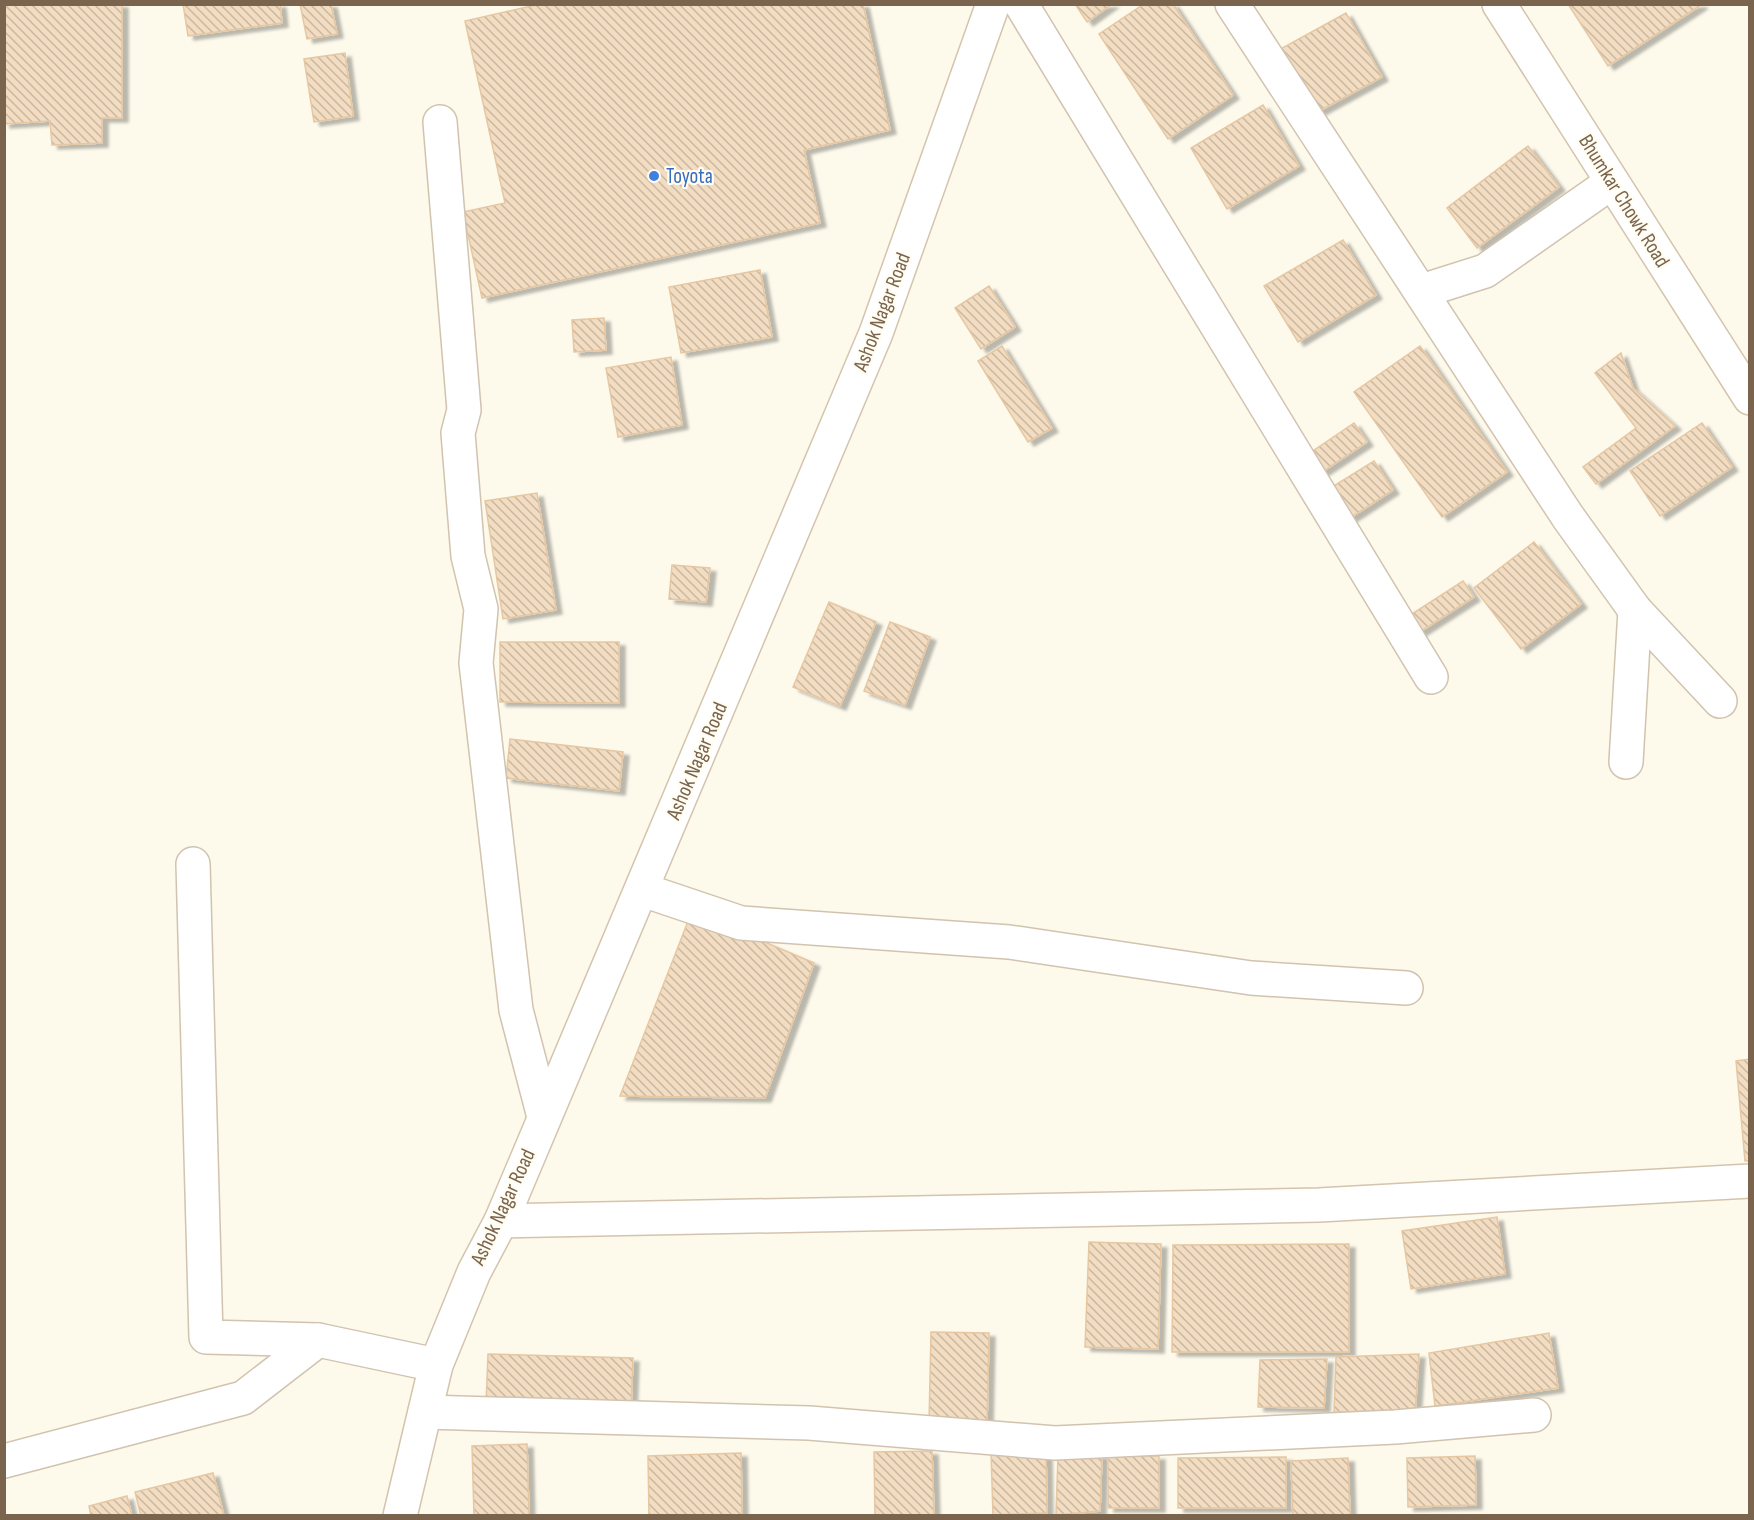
<svg xmlns="http://www.w3.org/2000/svg" width="1754" height="1520" font-family="'Sofia Sans Condensed',sans-serif">
  <defs>
    <pattern id="building-back-hatch" width="6" height="6" patternUnits="userSpaceOnUse" patternTransform="scale(1.5)"><rect width="6" height="6" fill="#f3ddc2"/><path d="M-1 5l2 2M0 0l6 6M5-1l2 2" fill="none" stroke="#cab7a0"/></pattern>
    <filter id="shadow"><feDropShadow dx="6" dy="4" stdDeviation="1.5" flood-color="#0004"/></filter>
  </defs>
  <rect width="100%" height="100%" fill="#fdf9eb"/>
  <g fill="url(#building-back-hatch)" stroke="#e6c7a2" stroke-width="1.5" filter="url(#shadow)">
    <polygon points="4,4 122,4 122,118 102,118 102,143 52,145 50,121 4,124"/>
    <polygon points="183,4 280,4 282,23 188,36"/>
    <polygon points="300,4 331,4 337,34 307,39"/>
    <polygon points="540,4 863,4 890,130 804,150 820,223 482,298 463,212 505,203 465,21"/>
    <polygon points="1075,4 1112,4 1087,22"/>
    <polygon points="1144,4 1173,4 1233,95 1168,139 1099,34"/>
    <polygon points="1568,4 1701,4 1701,5 1608,66"/>
    <polygon points="1346,13 1382,77 1310,116 1275,52"/>
    <polygon points="345,53 353,116 314,122 304,59"/>
    <polygon points="1263,105 1299,166 1227,209 1191,148"/>
    <polygon points="1528,146 1559,187 1477,248 1447,208"/>
    <polygon points="1343,240 1376,295 1298,342 1264,286"/>
    <polygon points="760,270 772,337 681,353 669,287"/>
    <polygon points="989,286 1015,327 981,349 955,308"/>
    <polygon points="604,318 606,350 574,352 572,320"/>
    <polygon points="1002,346 1052,428 1028,442 978,361"/>
    <polygon points="1420,346 1507,472 1442,517 1354,392"/>
    <polygon points="1621,353 1633,388 1675,426 1596,484 1583,467 1636,428 1595,373"/>
    <polygon points="671,357 682,425 618,437 606,368"/>
    <polygon points="1354,423 1367,442 1316,476 1304,457"/>
    <polygon points="1702,423 1732,467 1660,516 1630,471"/>
    <polygon points="1374,461 1393,490 1344,522 1324,492"/>
    <polygon points="537,493 556,610 503,619 485,501"/>
    <polygon points="1534,542 1581,604 1521,649 1474,588"/>
    <polygon points="672,565 710,568 706,602 669,599"/>
    <polygon points="1463,581 1474,597 1412,637 1401,621"/>
    <polygon points="829,602 876,622 840,706 793,687"/>
    <polygon points="890,622 930,637 905,705 864,691"/>
    <polygon points="500,642 619,642 619,703 500,702"/>
    <polygon points="510,739 623,752 619,791 506,778"/>
    <polygon points="692,911 814,963 765,1098 620,1096"/>
    <polygon points="1750,1059 1750,1161 1745,1161 1736,1061"/>
    <polygon points="1497,1217 1505,1274 1411,1289 1402,1231"/>
    <polygon points="1089,1242 1161,1244 1158,1349 1085,1347"/>
    <polygon points="1349,1244 1349,1352 1172,1352 1173,1245"/>
    <polygon points="931,1332 989,1333 987,1423 929,1423"/>
    <polygon points="1549,1333 1558,1388 1435,1406 1429,1353"/>
    <polygon points="488,1354 633,1358 631,1408 486,1404"/>
    <polygon points="1419,1354 1415,1414 1334,1412 1336,1357"/>
    <polygon points="1327,1359 1324,1408 1258,1407 1260,1360"/>
    <polygon points="527,1444 529,1516 474,1516 472,1446"/>
    <polygon points="932,1451 934,1516 875,1516 874,1452"/>
    <polygon points="1046,1451 1047,1513 993,1515 991,1453"/>
    <polygon points="741,1453 742,1516 649,1516 648,1456"/>
    <polygon points="1058,1454 1102,1455 1100,1511 1056,1515"/>
    <rect x="1108" y="1456" width="51" height="52"/>
    <polygon points="1475,1456 1476,1505 1408,1507 1407,1458"/>
    <polygon points="1286,1457 1286,1508 1178,1508 1178,1458"/>
    <polygon points="1348,1458 1350,1516 1293,1516 1291,1461"/>
    <polygon points="213,1473 224,1516 141,1516 135,1492"/>
    <polygon points="127,1496 132,1516 91,1516 89,1506"/>
  </g>
  <g fill="none" stroke-linecap="round" stroke-linejoin="round">
    <g stroke="#d1c3af" stroke-width="36">
      <g id="street">
        <polyline points="1021,4 1431,677"/>
        <polyline points="1232,4 1568,517 1635,610 1720,701"/>
        <polyline points="440,122 464,410 458,433 468,556 481,609 476,663 516,1010 544,1117"/>
        <polyline points="1422,291 1485,271 1612,182"/>
        <polyline points="1626,762 1635,610"/>
        <polyline points="193,864 206,1337 318,1340"/>
        <polyline points="643,890 741,923 1009,942 1251,978 1406,988"/>
        <polyline points="425,1412 809,1423 1055,1443 1395,1427 1534,1415"/>
        <polyline points="4,1461 243,1398 318,1340 436,1365"/>
      </g>
    </g>
    <g stroke="#d4c4ad" stroke-width="36">
      <g id="secondary">
        <polyline points="1499,4 1750,398"/>
        <polyline points="501,1221 1319,1205 1750,1181"/>
        <polyline points="400,1516 436,1365 474,1272 501,1221 876,333 993,4"/>
      </g>
    </g>
    <use href="#street" stroke="#fff" stroke-width="33"/>
    <use href="#secondary" stroke="#fff" stroke-width="33"/>
  </g>
  <circle fill="#3f7fe0" stroke="#fffcf2" stroke-width="2" cx="654" cy="176" r="6"/>
  <g text-anchor="middle" dominant-baseline="central" stroke-width="4.5" stroke-linejoin="round" paint-order="stroke">
    <g font-size="21" fill="#366cbe" stroke="#fffcf2" text-anchor="start">
      <text x="666" y="176">Toyota</text>
    </g>
    <g font-size="21" fill="#7a644d" stroke="#fffcf2">
      <text transform="translate(1624 201) rotate(58)">Bhumkar Chowk Road</text>
      <text transform="translate(882 312) rotate(-69)">Ashok Nagar Road</text>
      <text transform="translate(697 761) rotate(-67)">Ashok Nagar Road</text>
      <text transform="translate(503 1207) rotate(-65)">Ashok Nagar Road</text>
    </g>
  </g>
  <rect width="1754" height="1520" fill="none" stroke="#7a644d" stroke-width="12"/>
</svg>
